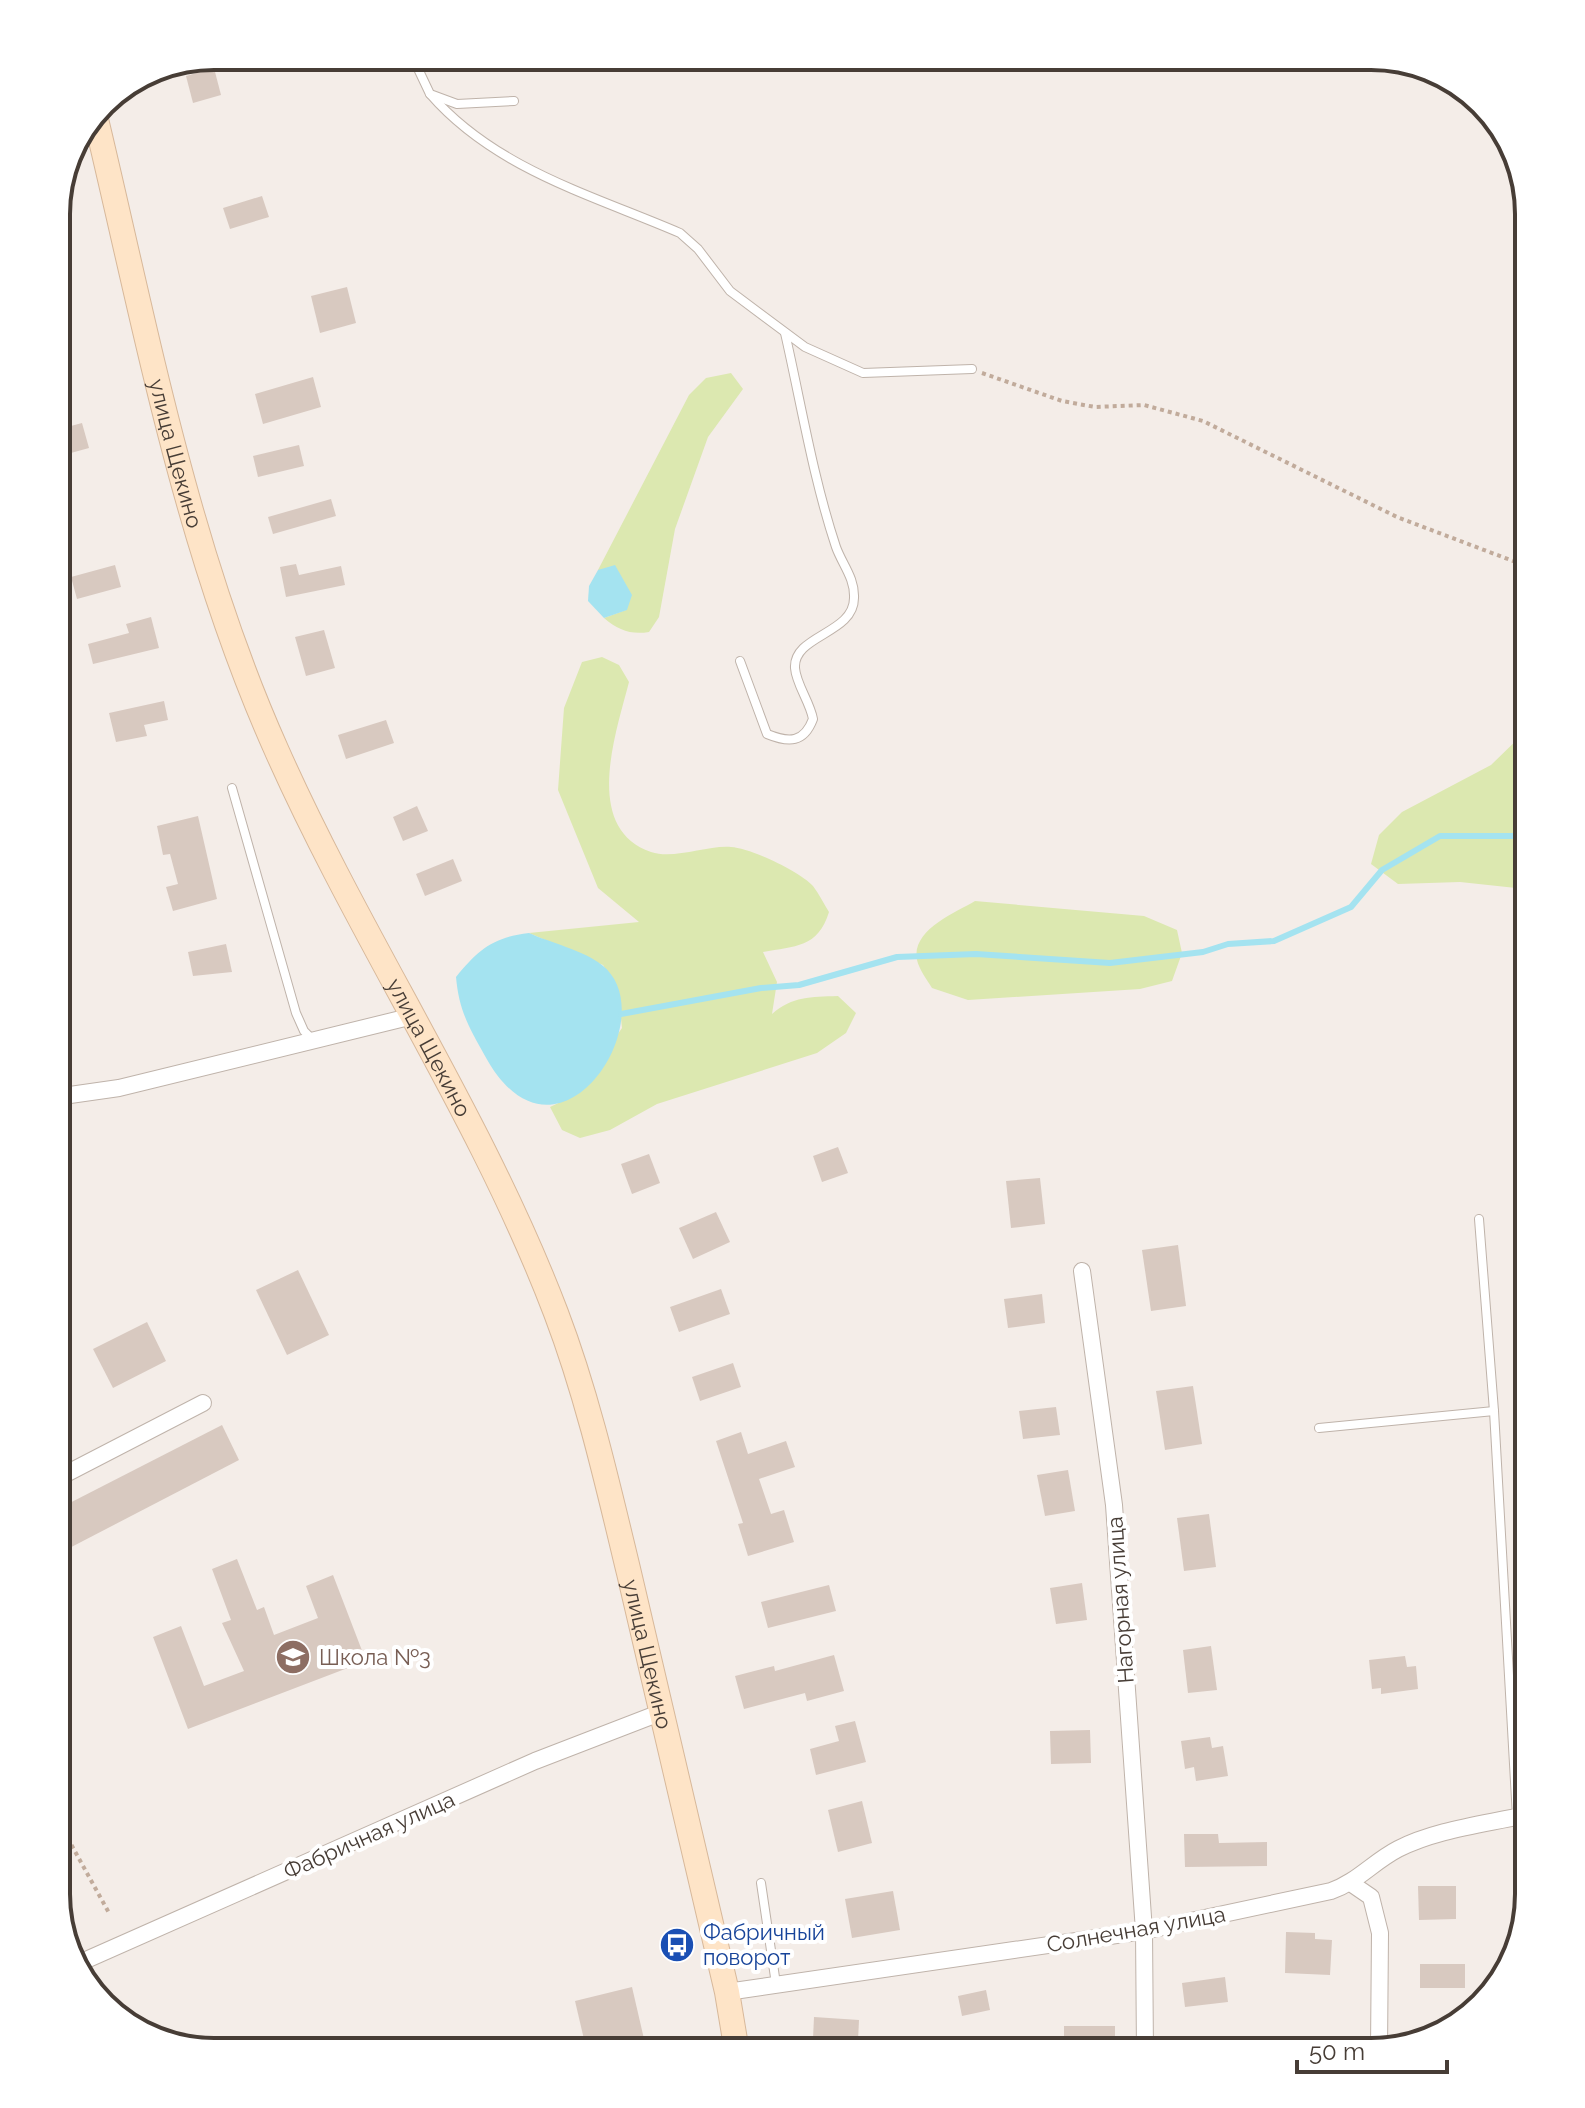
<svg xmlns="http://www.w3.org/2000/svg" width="1585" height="2108" font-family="Raleway,sans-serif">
  <rect width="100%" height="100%" fill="#f4ede8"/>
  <g fill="#dce8b0">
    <path d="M 731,373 L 743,389 L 708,437 L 675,529 L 659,617 L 649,632 C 631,635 618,630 604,618 L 626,610 L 598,570 L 689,395 L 706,378 Z"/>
    <path d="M 602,657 L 619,665 L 629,682 C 616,733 582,828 651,852 C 674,860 707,845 731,847 C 750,848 800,871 813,886 C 819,894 824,904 829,912 C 818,948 795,946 763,952 L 777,982 L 772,1014 C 793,996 810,997 838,996 L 856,1013 L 846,1033 L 817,1053 L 657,1104 L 610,1130 L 580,1138 L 562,1130 L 550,1107 L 575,1095 L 622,1028 L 618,990 L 603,965 L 529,933 L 639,922 L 598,888 L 558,790 L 564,708 L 582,662 Z"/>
    <polygon points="1529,728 1529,893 1516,888 1460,882 1398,884 1371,864 1379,835 1402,812 1491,765"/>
    <path d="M 975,901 L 1144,916 L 1177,930 L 1182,953 L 1172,981 L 1140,989 L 968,1000 L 932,988 C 927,980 919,969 917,960 C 911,930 955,913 975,901 Z"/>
  </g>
  <g fill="#a4e3f0">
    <polygon points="615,565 632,595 627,610 604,618 588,601 589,586 598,570"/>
    <path d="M 529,933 C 551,943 583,950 602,965 C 667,1016 557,1188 485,1056 C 469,1027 459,1011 456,977 C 478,950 493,937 529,933 Z"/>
  </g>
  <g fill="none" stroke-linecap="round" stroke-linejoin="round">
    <polyline stroke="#a4e3f0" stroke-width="6" points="621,1014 761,988 799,985 897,957 976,954 1110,963 1203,952 1228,944 1274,941 1351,907 1382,870 1440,836 1529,836"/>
  </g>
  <g fill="#d8c9c0">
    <polygon points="214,68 221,95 193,103 186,76"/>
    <polygon points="262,196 269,217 230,229 223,208"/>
    <polygon points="347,287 356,323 320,333 311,296"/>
    <polygon points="313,377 321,407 263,424 255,394"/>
    <polygon points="82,423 89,448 60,456 56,430"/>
    <polygon points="299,445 304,466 258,477 253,456"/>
    <polygon points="331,499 336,516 273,534 268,517"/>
    <polygon points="296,564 299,575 341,566 345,585 286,597 280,567"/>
    <polygon points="115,565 121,587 77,599 71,577"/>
    <polygon points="151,617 159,648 93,664 88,644 129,633 126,624"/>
    <polygon points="324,630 335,668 306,676 295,637"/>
    <polygon points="164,701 168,720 144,725 147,736 116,742 109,713"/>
    <polygon points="386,720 394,743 346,759 338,735"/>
    <polygon points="417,806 428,831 403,841 393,817"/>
    <polygon points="198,816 217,899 173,911 166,887 178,884 170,854 163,855 157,826"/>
    <polygon points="453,859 462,881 425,896 416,874"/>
    <polygon points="226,944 232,972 193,976 188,952"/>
    <polygon points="838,1147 848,1173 822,1182 813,1156"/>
    <polygon points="649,1154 660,1183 632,1194 621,1164"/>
    <polygon points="1040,1178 1045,1224 1011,1228 1006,1181"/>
    <polygon points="716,1212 730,1242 693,1259 679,1228"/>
    <polygon points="1178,1245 1186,1306 1151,1311 1142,1250"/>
    <polygon points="298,1270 329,1335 287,1355 256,1290"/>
    <polygon points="721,1289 730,1314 679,1332 670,1307"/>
    <polygon points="1042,1294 1045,1323 1008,1328 1004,1299"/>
    <polygon points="147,1322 166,1361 113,1388 93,1349"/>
    <polygon points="733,1363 741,1387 700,1401 692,1377"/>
    <polygon points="1193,1386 1202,1444 1165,1450 1156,1391"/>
    <polygon points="1056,1407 1060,1435 1023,1439 1019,1411"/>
    <polygon points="222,1425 239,1460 56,1555 56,1510"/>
    <polygon points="741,1432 748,1454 786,1441 795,1467 759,1479 771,1514 784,1510 794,1542 748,1556 738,1524 743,1523 716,1441"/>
    <polygon points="1068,1470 1075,1511 1045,1516 1037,1475"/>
    <polygon points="1209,1514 1216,1567 1184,1571 1177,1518"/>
    <polygon points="237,1559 257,1610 264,1607 274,1635 318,1618 306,1586 333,1575 366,1661 188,1729 153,1637 181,1626 204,1686 244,1671 222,1623 231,1620 212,1569"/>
    <polygon points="1082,1583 1087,1620 1056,1624 1050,1588"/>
    <polygon points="829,1585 836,1611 768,1628 761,1602"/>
    <polygon points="1211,1646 1217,1690 1188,1693 1183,1650"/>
    <polygon points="834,1655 844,1691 807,1701 805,1693 744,1709 735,1676 774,1666 775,1671"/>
    <polygon points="1405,1656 1407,1667 1416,1666 1418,1689 1381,1694 1381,1688 1372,1689 1369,1660"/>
    <polygon points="855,1721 866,1762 816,1775 810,1749 839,1741 835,1726"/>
    <polygon points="1090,1730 1091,1763 1051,1764 1050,1731"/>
    <polygon points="1210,1737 1212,1748 1223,1746 1228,1776 1196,1781 1194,1767 1185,1769 1181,1741"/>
    <polygon points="862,1801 872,1843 838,1852 828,1810"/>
    <polygon points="1184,1834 1218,1834 1219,1843 1267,1842 1267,1866 1185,1867"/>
    <polygon points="1418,1886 1456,1886 1456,1919 1419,1920"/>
    <polygon points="893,1891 900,1930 852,1938 845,1899"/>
    <polygon points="1286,1932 1315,1933 1315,1939 1332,1940 1330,1975 1285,1973"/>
    <rect x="1420" y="1964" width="45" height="24"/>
    <polygon points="1225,1977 1228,2002 1185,2007 1182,1983"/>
    <polygon points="632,1987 647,2052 587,2052 575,2001"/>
    <polygon points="986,1990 990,2010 962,2016 958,1996"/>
    <polygon points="814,2017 859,2020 858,2041 813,2039"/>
    <polygon points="1064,2026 1115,2026 1115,2047 1104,2047 1104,2052 1064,2052"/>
  </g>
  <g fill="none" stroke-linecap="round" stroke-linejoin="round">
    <g stroke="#bfb3aa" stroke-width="10">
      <g id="service">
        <polyline points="412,56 430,94 457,104 514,101"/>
        <path d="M 430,94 C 495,169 592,195 680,233 L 698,249 L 730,291 L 805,347 L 863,373 L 972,369"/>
        <path d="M 740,661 L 767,734 C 789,743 804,743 813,719 C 810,702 796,684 795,668 C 793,635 854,634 854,598 C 855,578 842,564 836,547 C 813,478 801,403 785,333"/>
        <polyline points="232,788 296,1013 304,1031 314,1041"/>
        <polyline points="1479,1219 1494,1411 1517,1817"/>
        <polyline points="1319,1428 1494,1411"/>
        <polyline points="761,1883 776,1984"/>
      </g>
    </g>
    <g stroke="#bfb3aa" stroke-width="18">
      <g id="minor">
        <polyline points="56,1097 119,1088 413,1016"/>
        <polyline points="1082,1271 1114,1505 1144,1931 1145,2052"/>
        <polyline points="56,1479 203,1403"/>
        <polyline points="1352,1884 1371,1897 1380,1933 1379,2050"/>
        <polyline points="77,1964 535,1761 662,1712"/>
        <path d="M 727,1992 L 1144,1931 L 1331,1891 C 1357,1882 1373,1862 1398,1849 C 1437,1829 1487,1824 1529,1814"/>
      </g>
    </g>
    <g stroke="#d7b89a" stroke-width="26">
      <g id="secondary">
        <path id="s1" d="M 95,115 C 146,328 186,548 276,749 C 361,941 481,1116 556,1313 C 588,1397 608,1486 629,1573 C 662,1712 693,1852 727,1992 L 737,2052"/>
      </g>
    </g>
    <g stroke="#c1ab9b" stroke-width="4" stroke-dasharray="4 4" stroke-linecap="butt">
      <polyline points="982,373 1062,401 1095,407 1144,405 1203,421 1397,517 1529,567"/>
      <polyline points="56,1817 109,1913"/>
    </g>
    <use href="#service" stroke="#fff" stroke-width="8"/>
    <use href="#minor" stroke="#fff" stroke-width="16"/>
    <use href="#secondary" stroke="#fee4c7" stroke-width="24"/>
  </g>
  <defs>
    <g id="school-disc" transform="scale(1.8)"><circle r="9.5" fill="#8d6e63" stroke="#fff"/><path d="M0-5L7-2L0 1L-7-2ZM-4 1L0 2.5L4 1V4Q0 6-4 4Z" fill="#fff"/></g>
    <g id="bus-disc" transform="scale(1.8)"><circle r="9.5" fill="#1a4fb4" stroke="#fff"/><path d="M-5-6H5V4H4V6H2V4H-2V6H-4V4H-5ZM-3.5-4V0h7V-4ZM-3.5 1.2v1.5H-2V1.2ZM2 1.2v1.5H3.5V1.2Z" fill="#fff"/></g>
  </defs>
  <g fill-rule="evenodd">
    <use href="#school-disc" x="293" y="1657"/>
    <use href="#bus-disc" x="677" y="1945"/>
  </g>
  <g text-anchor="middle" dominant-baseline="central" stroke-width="8" stroke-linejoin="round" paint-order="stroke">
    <g font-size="22" fill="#473d36" stroke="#fff">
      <text stroke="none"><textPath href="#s1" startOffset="348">улица Щекино</textPath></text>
      <text stroke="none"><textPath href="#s1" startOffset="996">улица Щекино</textPath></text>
      <text transform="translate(1120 1600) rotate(-94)">Нагорная улица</text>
      <text stroke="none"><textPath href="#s1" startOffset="1644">улица Щекино</textPath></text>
      <text transform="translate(369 1835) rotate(-24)">Фабричная улица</text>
      <text transform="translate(1136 1929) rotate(-10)">Солнечная улица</text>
    </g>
    <g font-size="22" fill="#785e54" stroke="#fff" text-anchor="start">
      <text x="319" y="1657">Школа №3</text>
    </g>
    <g font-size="22" fill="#164399" stroke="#fff" text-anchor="start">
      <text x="703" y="1932">Фабричный<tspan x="703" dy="25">поворот</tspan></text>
    </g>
  </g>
  <path d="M0 0H1585V2108H0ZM214 70H1371A144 144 0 0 1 1515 214V1894A144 144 0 0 1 1371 2038H214A144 144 0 0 1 70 1894V214A144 144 0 0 1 214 70Z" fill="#fff" fill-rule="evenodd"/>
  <path fill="none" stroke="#473d36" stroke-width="4" d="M214 70H1371A144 144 0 0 1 1515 214V1894A144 144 0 0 1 1371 2038H214A144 144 0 0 1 70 1894V214A144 144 0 0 1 214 70Z"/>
  <path d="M1297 2060v12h150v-12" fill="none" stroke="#473d36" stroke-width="4"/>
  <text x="1309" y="2060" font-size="24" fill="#473d36" stroke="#ffffff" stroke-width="6" paint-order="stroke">50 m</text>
</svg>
